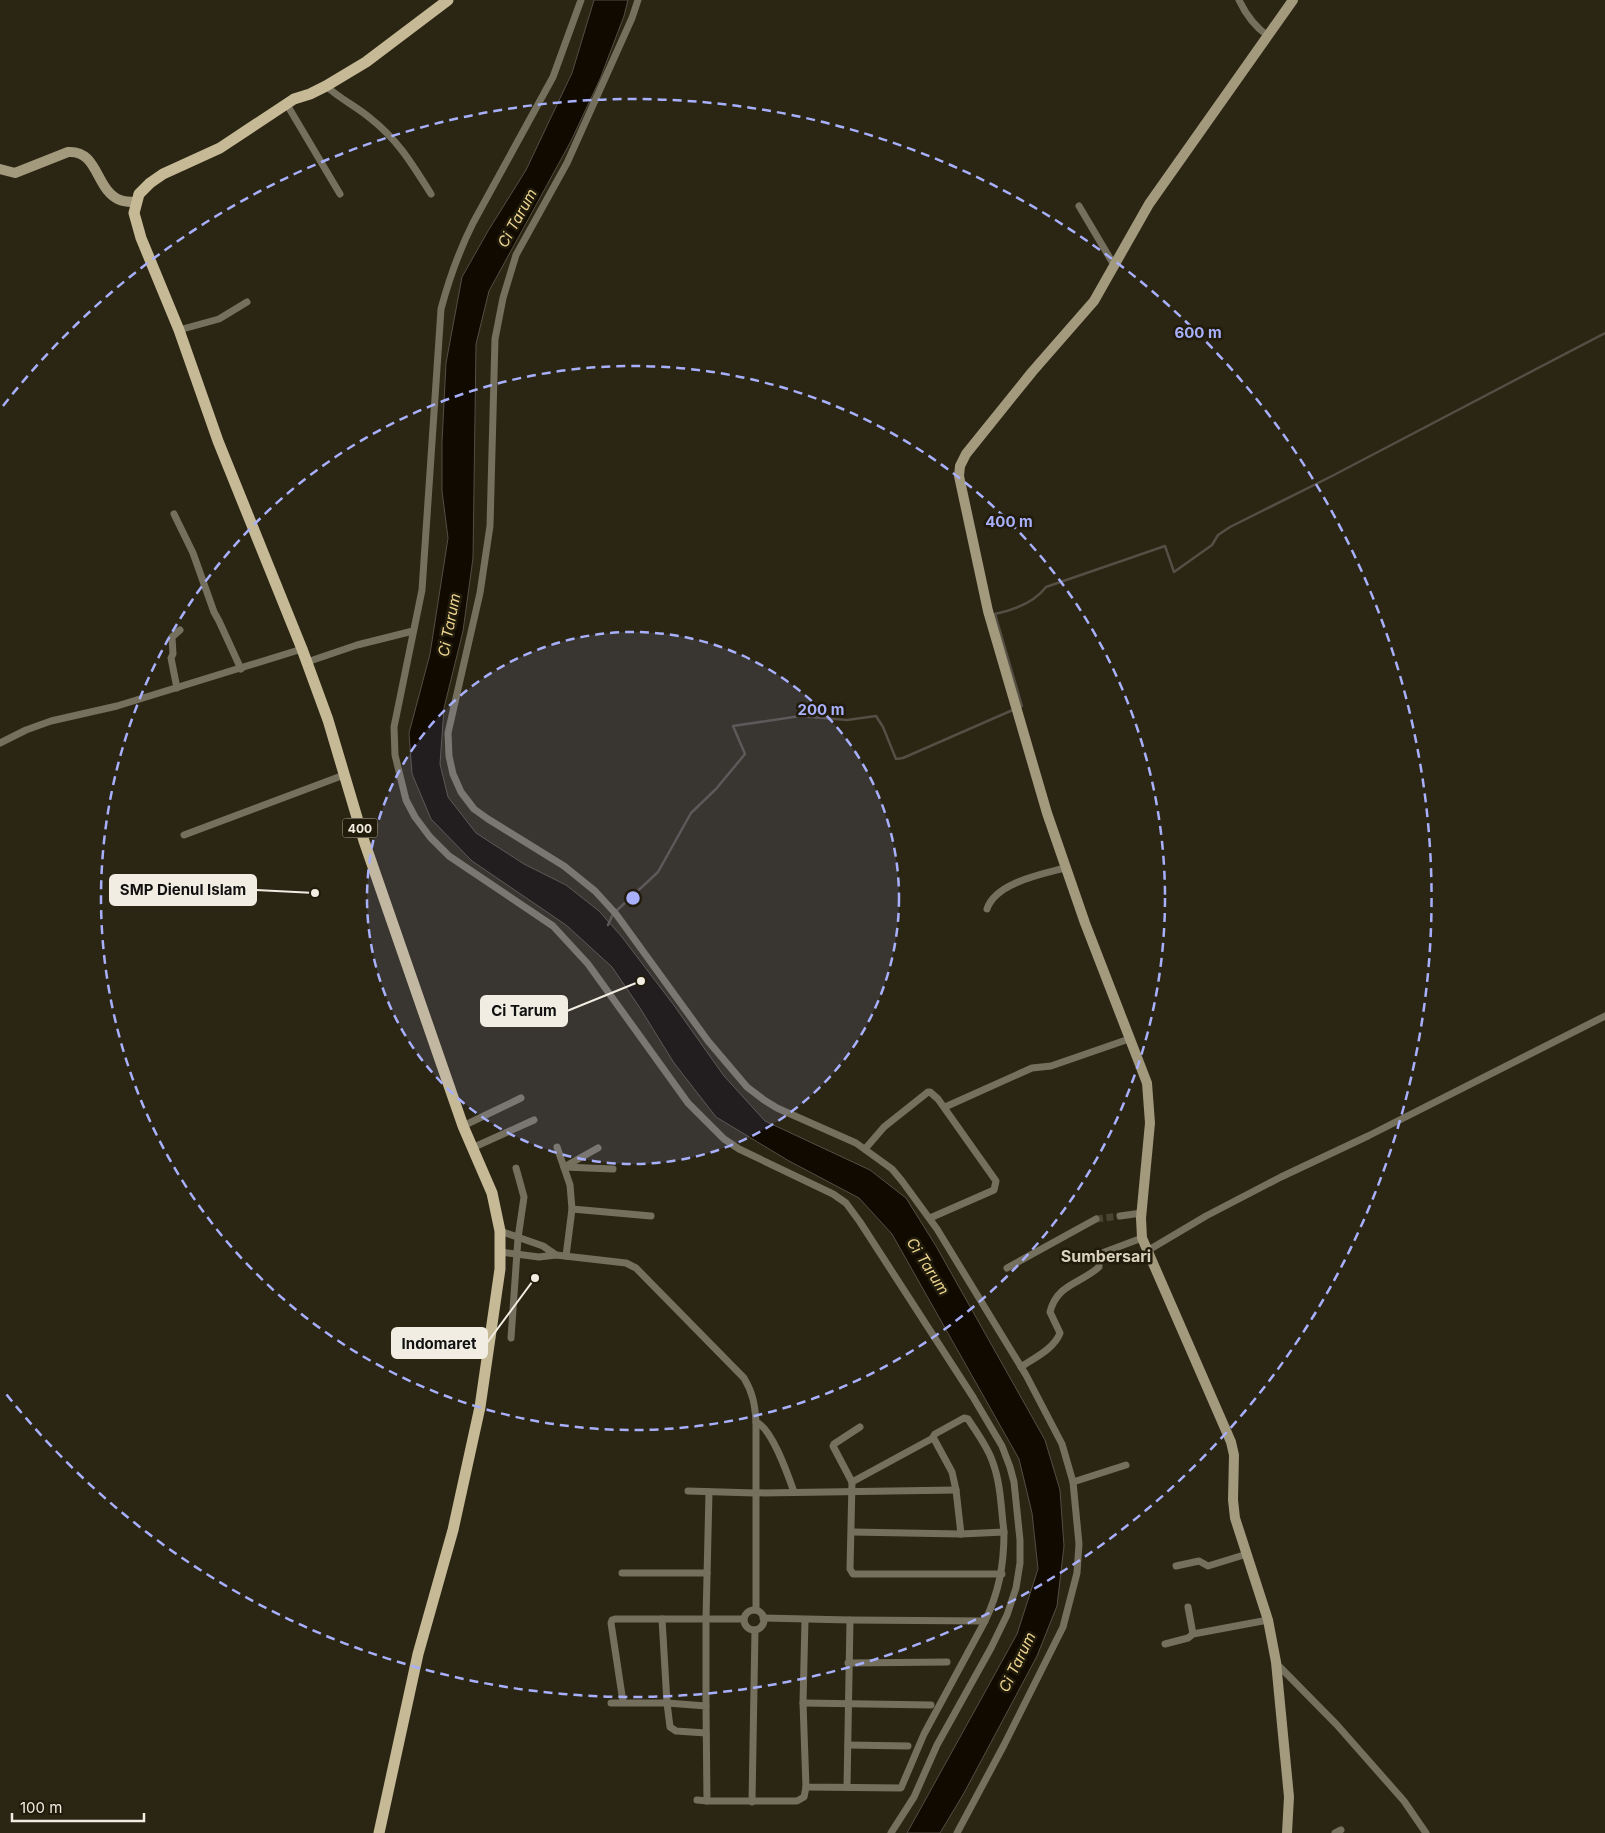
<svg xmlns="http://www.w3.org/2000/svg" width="1605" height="1833" font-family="Inter,sans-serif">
  <rect width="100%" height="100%" fill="#2b2514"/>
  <polygon fill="#110a00" stroke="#544e44" points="594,0 628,0 624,16 600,79 571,141 489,291 476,344 473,558 463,631 444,708 440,764 448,797 476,833 524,864 566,885 599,911 622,937 673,1004 724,1076 765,1121 870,1170 906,1198 936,1246 1045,1440 1060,1490 1064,1546 1057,1606 1037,1656 964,1793 940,1833 907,1833 1017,1634 1038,1569 1032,1513 1019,1459 892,1234 859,1198 789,1161 716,1117 674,1063 640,1008 612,967 566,925 472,861 431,819 412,774 409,733 430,654 448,538 442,491 442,442 446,363 462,277 488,231 526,170 572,73"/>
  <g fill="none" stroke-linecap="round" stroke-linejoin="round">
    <g stroke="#544e44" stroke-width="2.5">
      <path d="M 1020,707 L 1022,706 L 995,614 C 1014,610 1034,603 1046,587 L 1165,546 L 1174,572 L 1212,545 L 1218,535 L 1230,527 L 1332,476 L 1605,333"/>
      <polyline points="608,925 613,914 658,872 691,813 716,789 745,754 733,726 800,716 847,720 876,716 883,727 896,759 903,758 1015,709"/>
    </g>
    <polyline stroke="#494333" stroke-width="7" stroke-dasharray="7 3.5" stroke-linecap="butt" points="1096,1219 1120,1216"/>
    <g stroke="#756f5e" stroke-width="7">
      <path d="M 581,0 L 553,77 L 473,223 C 459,251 449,279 441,309 L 422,590 L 394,727 L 395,755 L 406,800 L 415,817 L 430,837 L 449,856 L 553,926 L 588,964 L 688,1103 L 724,1139 L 739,1149 L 833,1194 L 846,1203 L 860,1222 L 973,1397 L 1002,1446 L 1010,1467 L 1014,1482 L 1020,1540 L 1020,1563 L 1016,1588 L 1007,1615 L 991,1648 L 937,1745 L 914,1797 L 891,1833"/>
      <polyline points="638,0 632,18 567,163 516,255 503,298 495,339 490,526 480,593 448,733 449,756 453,774 461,792 474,809 488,819 564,866 595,891 616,914 708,1041 747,1087 764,1100 777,1108 856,1143 892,1169 902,1181 937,1229 1026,1375 1062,1444 1073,1482 1079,1544 1077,1573 1063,1627 1004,1745 957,1833"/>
      <path d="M 1239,0 C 1246,15 1254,26 1268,36"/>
      <path d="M 326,86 C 340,99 356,106 370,118 C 399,141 412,164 431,194"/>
      <polyline points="286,103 340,194"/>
      <polyline points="1079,206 1114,265"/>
      <polyline points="179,330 219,319 247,302"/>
      <polyline points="174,514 193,553 214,612 219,621 241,669"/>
      <polyline points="307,662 357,645 413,631"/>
      <polyline points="177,688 171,658 173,654 172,637 180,630"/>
      <polyline points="0,743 26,730 51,721 117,706 302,649"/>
      <polyline points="184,835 344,775"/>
      <path d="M 987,909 C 995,883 1042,874 1065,868"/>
      <polyline points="945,1107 1032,1068 1051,1066 1129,1039"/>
      <polyline points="463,1126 521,1098"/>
      <polyline points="557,1147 570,1185 572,1209 566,1256"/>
      <polyline points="472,1148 534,1120"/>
      <polyline points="865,1149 884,1127 928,1092 930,1092 938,1099 996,1181 994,1190 930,1218"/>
      <polyline points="564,1167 613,1169"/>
      <polyline points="564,1167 598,1148"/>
      <polyline points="572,1209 651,1216"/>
      <polyline points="1120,1216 1142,1213"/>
      <polyline points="500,1231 543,1246 556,1255 539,1257 500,1252"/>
      <polyline points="1147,1251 1206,1216 1281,1177 1368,1136 1605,1016"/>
      <path d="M 556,1255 L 626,1263 L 636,1268 L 744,1378 C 753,1393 755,1405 756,1422 L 756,1610"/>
      <polyline points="1007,1268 1096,1219"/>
      <polyline points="511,1338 518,1238 524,1197 516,1168"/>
      <path d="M 1021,1367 C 1034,1358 1054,1349 1060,1333 L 1050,1312 C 1057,1284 1080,1284 1099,1267 L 1099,1257 L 1102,1253 L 1142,1238"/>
      <path d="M 964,1418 L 968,1419 C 977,1433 988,1447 993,1463 C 1001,1485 1001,1509 1004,1532 L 961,1534 L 956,1490 L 952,1472 L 933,1437 L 935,1434 Z"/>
      <path d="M 756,1422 C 772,1428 788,1475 794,1492"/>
      <polyline points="933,1438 852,1482 850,1569 853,1574 1002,1574"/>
      <polyline points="852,1482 833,1446 834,1444 860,1427"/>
      <polyline points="1073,1482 1126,1465"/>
      <polyline points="688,1491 755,1493 956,1490"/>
      <polyline points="852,1532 961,1534"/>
      <polyline points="1176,1566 1199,1561 1208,1566 1247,1554"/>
      <polyline points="622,1573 707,1573"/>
      <polyline points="1188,1607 1193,1634"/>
      <circle cx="754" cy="1620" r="10"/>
      <polyline points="763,1618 850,1620 847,1787"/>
      <polyline points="662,1619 667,1703 670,1727 676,1731 706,1733"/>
      <polyline points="805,1620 803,1703 806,1787 901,1788 924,1734 985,1621"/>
      <path d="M 850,1620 L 985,1621 C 999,1592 1004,1565 1004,1532"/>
      <polyline points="1165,1644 1188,1638 1193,1634 1268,1620"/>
      <polyline points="848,1663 947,1662"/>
      <polyline points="1276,1663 1337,1725 1404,1801 1426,1833"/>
      <polyline points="623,1702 611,1623 612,1620 615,1619 744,1619"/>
      <polyline points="611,1703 667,1703 706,1706 707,1801 797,1801 804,1797 806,1787"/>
      <polyline points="803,1703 931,1705"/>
      <polyline points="706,1706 706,1619 709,1492"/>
      <polyline points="848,1745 908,1746"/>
      <polyline points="697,1800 707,1801"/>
      <polyline points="752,1802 755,1630"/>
      <polyline points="1335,1833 1341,1830"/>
    </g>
    <g stroke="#a3997d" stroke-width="10">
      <path d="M 0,169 L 15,173 L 68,152 C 99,150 95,190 120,200 C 125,202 130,202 136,202"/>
      <polyline points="1287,1833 1289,1797 1276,1662 1268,1620 1235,1518 1233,1500 1234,1455 1231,1442 1142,1238 1141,1218 1150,1123 1147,1083 1085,923 1047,813 988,611 959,476 960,466 966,454 1032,372 1094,301 1149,204 1293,0"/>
    </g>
    <polyline stroke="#c6b995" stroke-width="11" points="379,1833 418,1654 453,1530 480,1407 500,1269 500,1231 492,1193 463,1126 364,841 328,720 302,649 218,441 179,330 141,238 134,213 139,194 150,183 163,174 220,148 294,99 310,94 326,86 366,62 448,0"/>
  </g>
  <circle cx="633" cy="898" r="266" fill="#a8b0fc" fill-opacity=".12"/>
  <g fill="none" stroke="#a8b0fc" stroke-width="2.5" stroke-dasharray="9 6">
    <circle cx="633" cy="898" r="266"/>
    <circle cx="633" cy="898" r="532"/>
    <path d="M3 406A799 799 0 1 1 3 1390"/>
  </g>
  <g text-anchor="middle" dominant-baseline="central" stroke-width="5" stroke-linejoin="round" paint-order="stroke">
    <rect fill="#211b0b" stroke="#b3aea2" stroke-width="1" x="342.5" y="818.5" width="35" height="19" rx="4"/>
    <g font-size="12" font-weight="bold" fill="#f1ede2">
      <text x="360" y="828">400</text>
    </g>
    <g font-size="15" font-style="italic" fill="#efd692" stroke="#211b0b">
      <text transform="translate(517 218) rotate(-61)">Ci Tarum</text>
      <text transform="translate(449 625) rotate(-79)">Ci Tarum</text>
      <text transform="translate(928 1266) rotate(57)">Ci Tarum</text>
      <text transform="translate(1017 1662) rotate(-64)">Ci Tarum</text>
    </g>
    <g font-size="16" font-weight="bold" fill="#dad2bd" stroke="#211b0b">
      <text x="1106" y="1256">Sumbersari</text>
    </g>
  </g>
  <circle cx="633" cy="898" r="8" fill="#a8b0fc" stroke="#211b0b" stroke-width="2.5"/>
  <g font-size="15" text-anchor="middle" font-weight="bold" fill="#a8b0fc" stroke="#211b0b" stroke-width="5" stroke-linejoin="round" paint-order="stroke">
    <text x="1198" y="338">600 m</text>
    <text x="1009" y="527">400 m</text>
    <text x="821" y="715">200 m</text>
  </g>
  <path fill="none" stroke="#f1ede2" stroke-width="2" d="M315 893L256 890M641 981L567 1011M535 1278L487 1343"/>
  <g fill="#f1ede2" stroke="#211b0b" stroke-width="2">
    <circle cx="315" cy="893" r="5"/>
    <circle cx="641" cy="981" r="5"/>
    <circle cx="535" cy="1278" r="5"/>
  </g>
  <g fill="#f1ede2" stroke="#f1ede2" stroke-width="2">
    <rect x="110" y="875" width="146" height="30" rx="5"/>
    <rect x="481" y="996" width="86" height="30" rx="5"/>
    <rect x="392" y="1328" width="95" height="30" rx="5"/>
  </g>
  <g font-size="15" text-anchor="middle" font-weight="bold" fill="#111">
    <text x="183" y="895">SMP Dienul Islam</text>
    <text x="524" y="1016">Ci Tarum</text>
    <text x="439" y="1349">Indomaret</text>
  </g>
  <path d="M12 1813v8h132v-8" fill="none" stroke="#f1ede2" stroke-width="2.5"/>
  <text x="20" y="1813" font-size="15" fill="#f1ede2" stroke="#211b0b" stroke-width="4" paint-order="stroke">100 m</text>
</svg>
